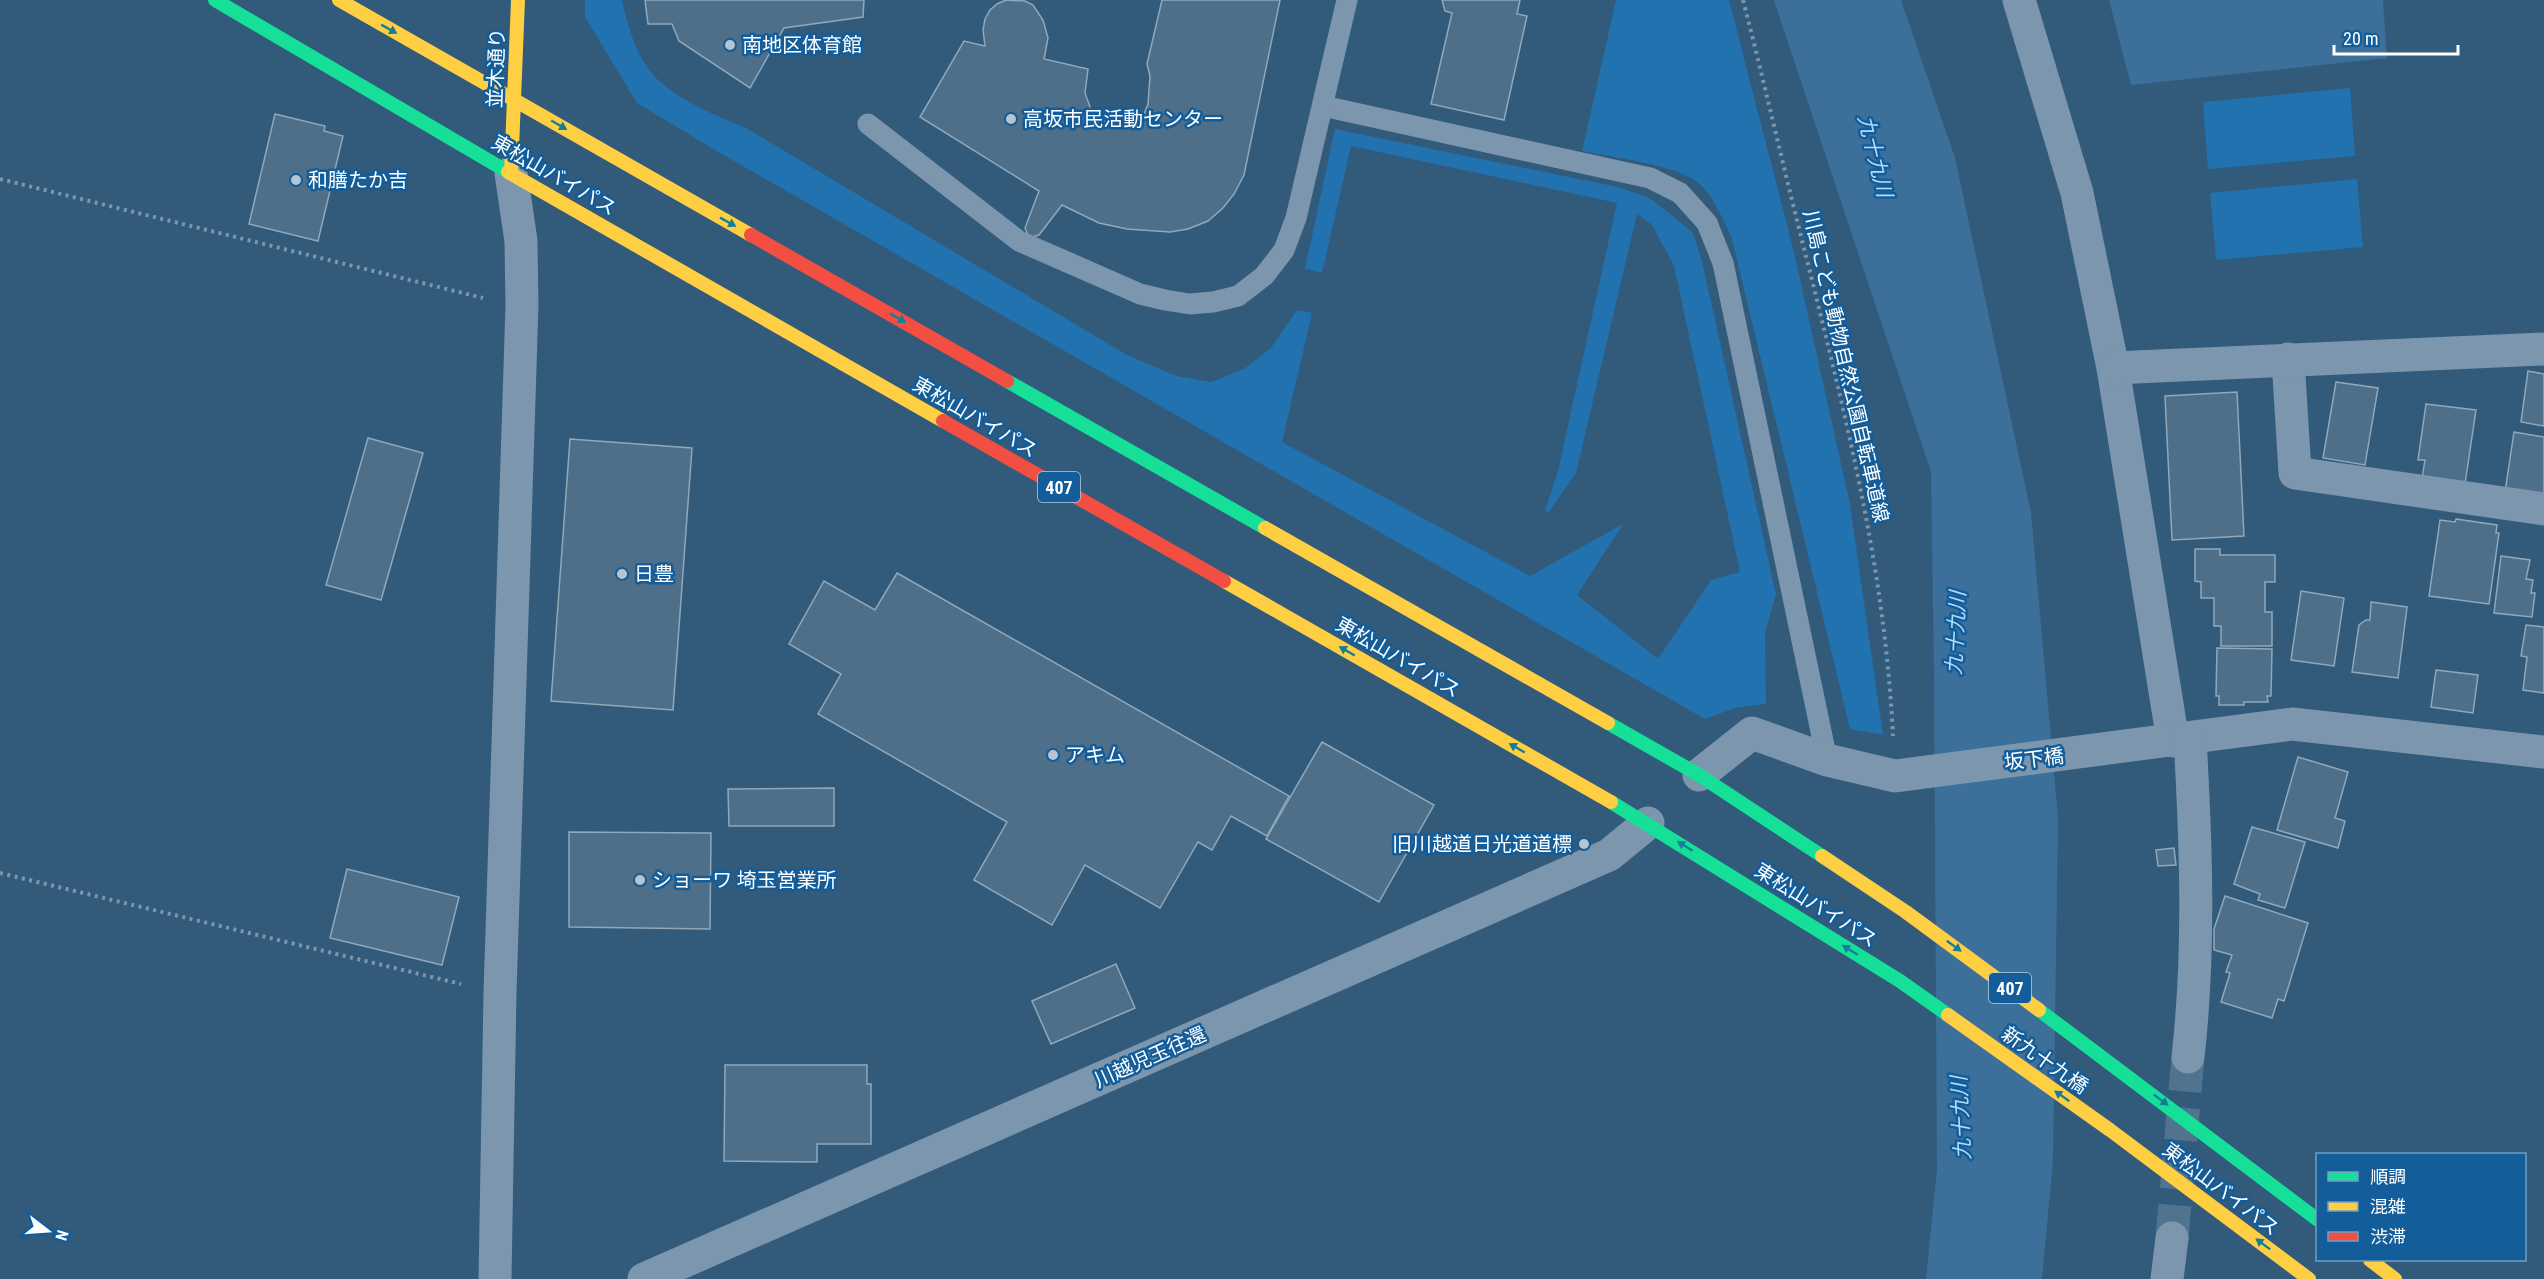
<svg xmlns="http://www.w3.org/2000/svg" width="2544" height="1279" font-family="'Roboto Condensed','Noto Sans JP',sans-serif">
  <rect width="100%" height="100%" fill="#315a7b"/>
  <g fill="#2272b0">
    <path d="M 585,0 L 622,0 C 628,27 637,59 657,79 C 680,101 717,116 746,128 L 1127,355 L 1176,376 L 1211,382 L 1244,369 L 1271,348 L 1297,310 L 1312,313 L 1282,442 L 1530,576 L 1623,524 L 1577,595 L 1658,659 L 1711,580 L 1740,572 L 1674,266 L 1652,225 L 1637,214 L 1576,473 L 1548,513 L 1545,511 L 1558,471 L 1617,203 L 1351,146 L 1322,273 L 1305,269 L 1335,129 L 1618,187 L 1648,197 L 1673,216 L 1693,233 L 1702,261 L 1776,594 L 1765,634 L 1766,704 L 1735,708 L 1705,719 L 715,150 L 637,103 L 585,17 Z"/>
    <path d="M 1616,0 L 1729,0 L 1794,252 L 1850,504 L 1883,735 L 1850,729 L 1731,235 C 1721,217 1711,188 1691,178 C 1667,164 1611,157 1582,151 Z"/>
    <polygon points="2350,88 2355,156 2208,169 2203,102"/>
    <polygon points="2357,179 2363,247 2216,260 2210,193"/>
  </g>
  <g fill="#3c709b">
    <polygon points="1774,0 1901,0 1955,158 2031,513 2058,817 2053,1160 2042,1279 1926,1279 1937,1169 1934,675 1931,472"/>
    <polygon points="2109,0 2383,0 2387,58 2131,85"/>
  </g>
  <g fill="#4e6f89" stroke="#90a8ba" stroke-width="1.5">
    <polygon points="645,0 864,0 863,17 784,28 750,88 679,41 672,24 648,24"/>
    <polygon points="1006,0 1025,1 1033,5 1043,20 1048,38 1044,59 1088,69 1085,93 1093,115 1112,126 1123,127 1135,123 1144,114 1148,104 1150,76 1147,64 1162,0 1280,0 1244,175 1234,194 1223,208 1208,221 1188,229 1170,232 1127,229 1099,223 1062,205 1039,235 1032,237 1028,235 1025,228 1039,191 920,117 964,41 985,46 983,30 985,19 990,10 997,4"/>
    <polygon points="1442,0 1520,0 1517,14 1527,16 1504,120 1431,104 1452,13 1445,11"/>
    <polygon points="275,114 325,126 324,131 343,136 318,241 249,224"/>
    <polygon points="2528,371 2544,374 2544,426 2521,422"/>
    <polygon points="2336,382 2378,388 2365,465 2323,458"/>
    <polygon points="2237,392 2244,536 2172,540 2165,396"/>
    <polygon points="2426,404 2476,410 2465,484 2422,478 2425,460 2418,460"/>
    <polygon points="2514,432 2544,437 2544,497 2505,492"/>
    <polygon points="368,438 423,453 381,600 326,585"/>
    <polygon points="570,439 692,448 673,710 551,701"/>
    <polygon points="2456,519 2497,525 2496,533 2499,533 2489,604 2429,596 2440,520 2455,522"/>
    <polygon points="2195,549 2220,549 2220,555 2275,555 2275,582 2265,582 2265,612 2272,612 2272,646 2221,646 2221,626 2214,626 2214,598 2201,598 2201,582 2195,581"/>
    <polygon points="2501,556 2530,560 2526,579 2533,580 2531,593 2535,593 2532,617 2494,613"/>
    <polygon points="897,573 1289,796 1267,836 1231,816 1212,850 1198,842 1160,908 1085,865 1052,925 974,880 1007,822 818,714 841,674 789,644 824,581 875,610"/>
    <polygon points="2301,591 2344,598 2334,666 2291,660"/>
    <polygon points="2371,602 2407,607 2398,678 2352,672 2359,625 2366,620 2370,620"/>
    <polygon points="2526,625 2544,627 2544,693 2523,690 2527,657 2521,656"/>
    <polygon points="2217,648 2272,649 2271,696 2267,696 2268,702 2244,702 2244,705 2219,705 2219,696 2216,696"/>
    <polygon points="2436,670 2478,675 2473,713 2431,707"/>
    <polygon points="1322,742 1434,805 1379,902 1266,839"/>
    <polygon points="2298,757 2348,772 2335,818 2345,821 2338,848 2277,830"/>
    <polygon points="834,788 834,826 729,826 728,789"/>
    <polygon points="2252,827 2305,842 2285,908 2258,900 2260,894 2234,884"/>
    <polygon points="569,832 711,833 710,929 569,927"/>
    <polygon points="2174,848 2176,865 2158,866 2156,850"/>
    <polygon points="347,869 459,897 442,965 330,938"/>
    <polygon points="2225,896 2308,923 2284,1001 2278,999 2272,1018 2221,1002 2230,973 2226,972 2232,955 2214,950 2214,929"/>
    <polygon points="1116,964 1135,1008 1051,1044 1032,1001"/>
    <polygon points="725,1065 867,1065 867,1084 871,1084 871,1144 817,1144 817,1162 724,1161"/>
  </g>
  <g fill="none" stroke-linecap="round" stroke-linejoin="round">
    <polyline stroke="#50738f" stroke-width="33" stroke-dasharray="33 16" stroke-linecap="butt" points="2172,1238 2188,1057"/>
    <g stroke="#7c96ad" stroke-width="4" stroke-dasharray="3 4.5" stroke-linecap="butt">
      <path d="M 1743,0 C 1766,89 1786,179 1809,268 C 1848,426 1885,572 1893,736"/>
      <polyline points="0,179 483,298"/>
      <polyline points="0,873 461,984"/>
    </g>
    <g stroke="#7c96ad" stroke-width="21">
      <polyline points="1323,106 1650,178 1680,193 1707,223 1723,263 1827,760"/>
      <polyline points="868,124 1019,241 1140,294 1165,300 1190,304 1213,302 1238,296 1264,276 1284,250 1296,218 1347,0"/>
    </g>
    <g stroke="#7c96ad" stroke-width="33">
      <polyline points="2019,0 2077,193 2113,368 2173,741"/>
      <polyline points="2288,359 2295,473 2544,509"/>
      <polyline points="2113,368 2544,349"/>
      <polyline points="1699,775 1752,733 1827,760 1895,776 2292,724 2544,752"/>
      <path d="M 2188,1057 C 2200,951 2196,844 2190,738"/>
      <polyline points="495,1279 500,993 522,305 521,241 511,173"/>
      <polyline points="644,1279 1609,855 1648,823"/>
      <polyline points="2167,1279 2172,1238"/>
    </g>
    <g stroke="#16e098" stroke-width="14">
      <polyline points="215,0 508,172"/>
      <polyline points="1007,381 1265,528"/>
      <polyline points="1608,723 1699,775 1822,856"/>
      <polyline points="1611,802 1900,981 1948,1015"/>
      <polyline points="2039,1010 2318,1220"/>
    </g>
    <g stroke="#ffcf43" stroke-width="14">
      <polyline points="339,0 751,235"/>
      <polyline points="508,172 943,421"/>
      <polyline points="511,173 518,0"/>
      <polyline points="1265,528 1608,723"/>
      <polyline points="1224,581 1611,802"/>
      <polyline points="1822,856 1906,912 2039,1010"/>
      <polyline points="1948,1015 2110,1130 2309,1279"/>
      <polyline points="2370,1260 2395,1279"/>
    </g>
    <g stroke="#f24e42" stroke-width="14">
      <polyline points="751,235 1007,381"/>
      <polyline points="943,421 1224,581"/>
    </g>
  </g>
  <defs><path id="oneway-solid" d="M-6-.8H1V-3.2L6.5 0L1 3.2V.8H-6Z" transform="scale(1.5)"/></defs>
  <g fill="#137e9a">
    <use href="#oneway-solid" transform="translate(389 29) rotate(29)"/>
    <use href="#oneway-solid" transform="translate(559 125) rotate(30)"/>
    <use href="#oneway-solid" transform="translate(728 222) rotate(29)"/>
    <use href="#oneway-solid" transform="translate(898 318) rotate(29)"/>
    <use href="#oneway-solid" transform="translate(1347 651) rotate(-150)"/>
    <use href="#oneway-solid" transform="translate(1517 748) rotate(-150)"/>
    <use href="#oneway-solid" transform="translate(1685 846) rotate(-148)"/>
    <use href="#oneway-solid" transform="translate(1954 946) rotate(36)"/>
    <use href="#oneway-solid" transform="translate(1850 950) rotate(-148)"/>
    <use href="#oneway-solid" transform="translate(2062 1096) rotate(-145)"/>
    <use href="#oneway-solid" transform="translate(2161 1100) rotate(37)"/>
    <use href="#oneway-solid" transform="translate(2263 1244) rotate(-143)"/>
  </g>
  <g fill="#b7c5d1" stroke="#125d9a" stroke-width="2">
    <circle cx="730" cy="45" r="6"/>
    <circle cx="1011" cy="119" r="6"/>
    <circle cx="296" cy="180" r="6"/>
    <circle cx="622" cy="574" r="6"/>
    <circle cx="1053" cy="755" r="6"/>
    <circle cx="1584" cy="844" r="6"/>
    <circle cx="640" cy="880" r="6"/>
  </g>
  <g text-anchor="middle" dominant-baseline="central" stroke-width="5" stroke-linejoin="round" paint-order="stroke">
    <g fill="#125d9a" stroke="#b8cee1" stroke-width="1.5">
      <rect x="1038" y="472" width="42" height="30" rx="4.5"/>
      <rect x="1989" y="973" width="42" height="30" rx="4.5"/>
    </g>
    <g font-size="18" font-weight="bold" fill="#fff">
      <text x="1059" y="487">407</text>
      <text x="2010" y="988">407</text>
    </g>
    <g font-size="20" fill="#fff" stroke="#125d9a" text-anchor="start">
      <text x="742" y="45">南地区体育館</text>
      <text x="1023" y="119">高坂市民活動センター</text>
      <text x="308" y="180">和膳たか吉</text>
      <text x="634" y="574">日豊</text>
      <text x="1065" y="755">アキム</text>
      <text x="1572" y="844" text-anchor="end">旧川越道日光道道標</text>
      <text x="652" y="880">ショーワ 埼玉営業所</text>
    </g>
    <g font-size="20" fill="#fff" stroke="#125d9a">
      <text transform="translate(496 68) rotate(-88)">並木通り</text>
      <text transform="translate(554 175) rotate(30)">東松山バイパス</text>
      <text transform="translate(1846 366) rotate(77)">川島こども動物自然公園自転車道線</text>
      <text transform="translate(975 417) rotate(30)">東松山バイパス</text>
      <text transform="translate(1398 657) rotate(30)">東松山バイパス</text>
      <text transform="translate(2034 759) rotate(-7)">坂下橋</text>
      <text transform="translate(1816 905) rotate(32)">東松山バイパス</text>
      <text transform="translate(1150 1057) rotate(-24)">川越児玉往還</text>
      <text transform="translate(2045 1060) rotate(35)">新九十九橋</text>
      <text transform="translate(2221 1189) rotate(37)">東松山バイパス</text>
    </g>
    <g font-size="21" font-style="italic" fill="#b1dbfa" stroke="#125d9a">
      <text transform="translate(1875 156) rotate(76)">九十九川</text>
      <text transform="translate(1956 633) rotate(-87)">九十九川</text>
      <text transform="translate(1961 1118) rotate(-93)">九十九川</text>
    </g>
  </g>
  <rect x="2316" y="1153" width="210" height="108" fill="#125d9a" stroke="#719ec2" stroke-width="1.5"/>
  <rect x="2328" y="1172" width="30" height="9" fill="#16e098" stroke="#719ec2" stroke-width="1.5"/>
  <text x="2370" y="1183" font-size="18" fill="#ffffff">順調</text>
  <rect x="2328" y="1202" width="30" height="9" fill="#ffcf43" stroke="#719ec2" stroke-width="1.5"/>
  <text x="2370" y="1213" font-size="18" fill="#ffffff">混雑</text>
  <rect x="2328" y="1232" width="30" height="9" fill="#f24e42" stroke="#719ec2" stroke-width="1.5"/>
  <text x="2370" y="1243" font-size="18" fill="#ffffff">渋滞</text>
  <g transform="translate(48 1231) rotate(107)" stroke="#125d9a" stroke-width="4.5" paint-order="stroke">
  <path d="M0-4.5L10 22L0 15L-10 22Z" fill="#ffffff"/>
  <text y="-9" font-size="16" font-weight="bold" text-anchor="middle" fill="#ffffff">N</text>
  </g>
  <path d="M2334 45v9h124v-9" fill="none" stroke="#ffffff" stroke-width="3"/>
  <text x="2343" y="45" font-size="18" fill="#ffffff" stroke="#125d9a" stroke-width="4.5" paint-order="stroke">20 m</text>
</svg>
